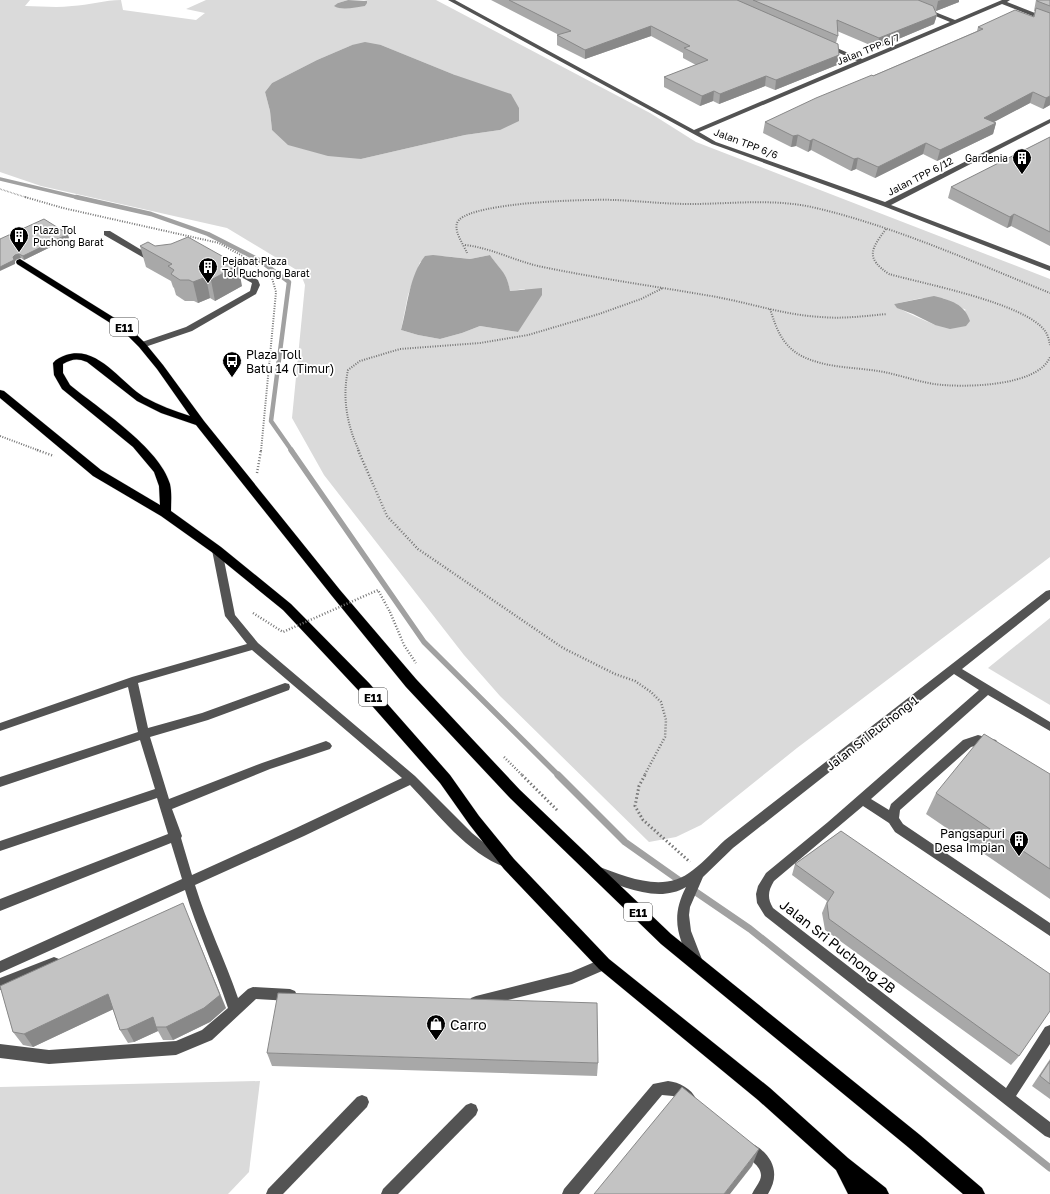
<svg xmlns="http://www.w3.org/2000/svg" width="1050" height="1194" font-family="'Golos Text',sans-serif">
  <rect width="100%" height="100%" fill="#fff"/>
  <g fill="#dadada" fill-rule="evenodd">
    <path d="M 0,0 L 30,0 L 25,6 C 40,6 56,8 72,6 C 89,5 105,0 121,0 L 123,10 L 196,20 L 205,13 L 186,9 L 206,0 L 348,0 L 338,3 L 338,8 L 365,6 L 367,1 L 364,0 L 436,0 L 650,113 L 696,142 L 1050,279 L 1050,557 L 797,748 L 701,825 L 676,837 L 649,842 L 500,696 L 464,655 L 324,475 L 292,418 L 305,285 L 300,272 L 227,228 L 41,186 L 0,172 ZM 352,45 L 381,45 L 455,75 L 500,130 L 465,135 L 361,159 L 272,130 L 270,111 L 265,92 L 272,83 L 317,60 ZM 490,255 C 499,269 507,273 510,291 L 525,289 L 518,332 L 480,326 L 462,333 L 440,339 L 418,335 L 401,330 L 408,295 L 420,262 L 443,256 L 470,259 ZM 922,298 L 943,298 L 966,310 L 935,325 C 927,321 898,310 894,304 Z"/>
    <polygon points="1050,618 1050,705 988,668"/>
    <polygon points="260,1081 249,1172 228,1194 0,1194 0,1087"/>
  </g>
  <g fill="#a1a1a1">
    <path d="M 348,0 L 367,1 L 367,3 L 365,6 C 356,7 342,11 334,6 L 338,3 Z"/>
    <polygon points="365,42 381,45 455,75 511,94 519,108 519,121 500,130 465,135 361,159 328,156 288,145 272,130 270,111 265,92 272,83 317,60 352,45"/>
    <path d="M 433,255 L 470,259 L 490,255 C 500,270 507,272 510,291 L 542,288 L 542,295 L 518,332 L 480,326 L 462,333 L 440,339 L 418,335 L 401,330 C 408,305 409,276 425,256 Z"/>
    <path d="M 934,296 C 950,300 965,304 970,321 L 966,326 L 950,329 L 935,325 L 913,314 L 897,308 L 894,304 Z"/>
  </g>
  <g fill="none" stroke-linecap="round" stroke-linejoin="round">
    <polyline stroke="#a1a1a1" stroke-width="3.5" points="0,179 80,198"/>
    <polyline stroke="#a1a1a1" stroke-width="4.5" points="76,197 151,214 208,234 259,260 289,282 271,421 292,451"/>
    <polyline stroke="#a1a1a1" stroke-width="5.5" points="291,450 424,642 559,776"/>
    <g stroke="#a1a1a1" stroke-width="7">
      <polyline points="558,775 625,842 683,883"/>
      <polyline points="690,888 750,929 1050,1168"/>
    </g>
    <g stroke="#dbdbdb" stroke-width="1">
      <path id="highway" d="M 20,259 L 129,327 L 145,343 L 163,365 L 204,421 L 340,590 L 416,679 L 520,790 L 671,934 L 920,1135 L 982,1188 L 985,1194 L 963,1194 L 908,1147 L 661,944 L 510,798 L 406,687 L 332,596 L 196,425 L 161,413 L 137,401 L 87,362 C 77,358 72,359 63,364 L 63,373 L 70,385 C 98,408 160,448 170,484 C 172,493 171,502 171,511 L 221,547 L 291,604 L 369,683 L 450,775 L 479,816 L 514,859 L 609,959 L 770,1088 L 848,1158 L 886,1188 L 889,1194 L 848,1194 L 836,1170 L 758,1100 L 599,969 L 504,869 L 469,824 L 440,783 L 359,691 L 283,610 L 213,553 L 161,516 L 93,476 L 0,398 L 0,390 L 4,391 L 101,470 L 160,505 L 159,486 L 154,472 L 133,447 L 62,389 L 54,375 L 53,363 C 56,359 61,357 66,355 C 98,345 121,383 144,397 C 159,405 174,411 190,416 L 157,369 L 139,347 L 123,331 L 17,264 L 16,262 L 17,260 Z"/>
    </g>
    <polyline stroke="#757575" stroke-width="1.5" stroke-dasharray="0.5 1" stroke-linecap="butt" points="0,189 28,198"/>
    <g stroke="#757575" stroke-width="2" stroke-dasharray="1 1.5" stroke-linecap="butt">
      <polyline points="25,197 63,208 219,243 246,258 258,267"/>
      <path d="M 886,229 C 871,249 865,258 889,274 C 924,284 1025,303 1045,331 C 1048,335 1049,340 1050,345"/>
      <path d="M 465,245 C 491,248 513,260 538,266 C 595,278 653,286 711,296 C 747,302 783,315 821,317 C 843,319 865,316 887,314"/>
      <path d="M 467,253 C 464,245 451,228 459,220 C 476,202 588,199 615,200 C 640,201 665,204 690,204 C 732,204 774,198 816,208 C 896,227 973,262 1050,293"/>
      <path d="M 770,309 C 776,327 781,343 798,354 C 822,368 852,367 878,371 C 897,374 915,381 934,384 C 962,388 1038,387 1050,357"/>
      <polyline points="0,436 40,451"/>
      <polyline points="261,451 276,292 272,278 265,273"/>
      <path d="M 359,451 C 347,425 342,398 348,370 L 360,361 L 400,349 L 480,343 L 528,335 L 599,314 L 641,299 L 663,288"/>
    </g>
    <g stroke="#757575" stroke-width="2.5" stroke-dasharray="1 2" stroke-linecap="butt">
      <polyline points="37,450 54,456"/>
      <polyline points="358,450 387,516 418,549 563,648 615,674 635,681 651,692 661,702 666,720 665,737 644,776"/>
      <polyline points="257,473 261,450"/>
      <polyline points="390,612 404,645 416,663"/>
      <polyline points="504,757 523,776"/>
    </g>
    <g stroke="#757575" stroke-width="3" stroke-dasharray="1.5 2.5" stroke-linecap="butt">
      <polyline points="522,775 557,810"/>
      <polyline points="645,775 639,786 635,806 643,820 690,862"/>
    </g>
    <g fill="#535353" fill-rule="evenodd">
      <polygon points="448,0 455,0 694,130 857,61 826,47 826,45 830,45 862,59 950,22 897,0 905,0 955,20 1002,0 1010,0 1007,2 1050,19 1050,23 1002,4 699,132 716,142 885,202 1050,119 1050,123 891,205 1050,266 1050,271 883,206 712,144"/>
      <polygon points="104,231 110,231 158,260 154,262 151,262 104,235"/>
      <polygon points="225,264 231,264 258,280 260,285 256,294 192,331 145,347 139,347 139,343 186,327 250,291 252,283 225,268"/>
      <path d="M 217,547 L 222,550 L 235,615 L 258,643 L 415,776 L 472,833 L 488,846 L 509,858 L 511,862 L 509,866 L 505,867 C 468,854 437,813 410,785 L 304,836 L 195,885 C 207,924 225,960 238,998 L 248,989 L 253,987 L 290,989 L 295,991 L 297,995 L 295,999 L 290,1001 L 256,999 L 212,1040 L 176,1055 L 49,1064 L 0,1058 L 0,1044 L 49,1050 L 176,1041 L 202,1030 L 228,1008 C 215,968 197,930 185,890 L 0,973 L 0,961 L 182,879 L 171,843 L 0,911 L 0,899 L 168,834 L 157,798 L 0,851 L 0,841 L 155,789 L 140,740 L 0,787 L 0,777 L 138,732 L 128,687 L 0,731 L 0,723 L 132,677 L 247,644 L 225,616 L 212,550 ZM 252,650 L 402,778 L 296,828 L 192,875 L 181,838 L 182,836 L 172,809 L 270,769 L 330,749 L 332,746 L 330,743 L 326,741 L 262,763 L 169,799 L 150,737 L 208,720 L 289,690 L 290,687 L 289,684 L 285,683 L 202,713 L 148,728 L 138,683 Z"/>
      <path d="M 1050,590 L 1050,599 L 962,669 L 1050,722 L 1050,731 L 988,695 L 871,799 L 889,810 L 891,804 L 963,740 L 978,735 L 996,740 L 998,743 L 996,746 C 988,749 981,744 971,747 L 900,810 L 899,818 L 903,824 L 1050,923 L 1050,936 L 895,832 L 889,823 L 863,806 L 774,881 C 768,891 767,898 773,908 L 1006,1088 L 1045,1027 L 1050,1025 L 1050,1044 L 1016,1096 L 1050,1122 L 1050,1138 L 1045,1136 L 765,916 L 757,903 L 756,894 L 758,886 L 766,873 L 828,822 L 979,690 L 954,674 L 733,848 L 703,877 L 690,907 L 689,915 L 691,931 L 703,962 L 702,966 L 697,968 L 692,966 C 678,937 670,918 686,887 C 658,904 621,886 593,875 L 591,871 L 593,867 L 597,866 C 628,877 664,894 693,870 C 705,861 714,850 725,840 L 1046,591 Z"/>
      <polygon points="54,957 59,959 60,963 59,967 0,990 0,978"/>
      <polygon points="604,958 609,960 610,964 609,968 572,984 476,1008 471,1006 469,1002 471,998 476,996 571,972"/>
      <path d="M 668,1081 C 679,1082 692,1089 696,1099 L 694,1104 L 689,1106 L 673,1096 L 662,1095 L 579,1194 L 562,1194 L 564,1189 L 653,1084 Z"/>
      <polygon points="362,1095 367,1097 369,1102 367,1107 283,1194 266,1194 268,1189 357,1097"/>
      <polygon points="471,1103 476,1105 478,1110 476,1115 398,1194 381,1194 383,1189 466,1105"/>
      <path d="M 745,1140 C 769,1150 783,1170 768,1194 L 752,1194 C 754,1189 758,1185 760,1180 C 766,1165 743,1158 738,1147 L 740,1142 Z"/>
    </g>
    <use href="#highway" fill="#000" fill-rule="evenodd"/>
    <polyline stroke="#757575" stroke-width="2.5" stroke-dasharray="1 2" stroke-linecap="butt" points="253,613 283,632 378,590 390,612"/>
  </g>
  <g fill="#a8a8a8">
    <polygon points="491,0 959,0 959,2 936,11 935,10 937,15 934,24 877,48 837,31 838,36 836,43 839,55 837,65 775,90 765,86 719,104 713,101 700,106 664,87 664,77 696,65 683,58 683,53 651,36 585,59 557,45 557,35 559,35"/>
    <polygon points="1036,0 1050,0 1050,105 1043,109 1030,103 993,122 996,123 993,134 937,161 923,154 875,178 856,169 851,171 811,150 808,152 796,146 791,147 763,133 765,122 977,31 978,27 1033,17 1035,11 1034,11"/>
    <polygon points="1050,137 1050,246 1011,226 1007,228 948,198 951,187"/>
    <polygon points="69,238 24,260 21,258 17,259 15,261 15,264 0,239"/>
    <polygon points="140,246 242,286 215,301 210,298 198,303 194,301 185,301 176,295 174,288 173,287 171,281 146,267"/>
    <polygon points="1050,774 1050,899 926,814 936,793"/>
    <polygon points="841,831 1019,1056 1011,1065 825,930 822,913 827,901 792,875 795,864"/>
    <polygon points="0,986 226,1008 210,1022 173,1040 163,1040 158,1031 134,1042 128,1043 120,1030 113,1009 33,1047 23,1045 13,1032"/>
    <polygon points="267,1053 598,1063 597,1076 272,1066"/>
    <polygon points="1050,1059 1050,1099 1032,1086"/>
  </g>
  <g fill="#888">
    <polygon points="941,0 959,0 959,2 936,11 938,1"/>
    <polygon points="937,15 934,24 877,48 879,38"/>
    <polygon points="651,26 651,36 585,59 585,50"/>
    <polygon points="839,55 837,65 775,90 776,80"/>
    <polygon points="766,76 765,86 719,104 720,94"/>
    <polygon points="714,91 713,101 700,106 702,96"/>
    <polygon points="1033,92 1030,103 981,129 984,118"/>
    <polygon points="1050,96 1050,105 1043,109 1046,98"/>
    <polygon points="996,123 993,134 937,161 940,150"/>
    <polygon points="798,135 796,146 791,147 793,136"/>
    <polygon points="813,139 811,150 808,152 810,141"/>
    <polygon points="926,143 923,154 875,178 878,167"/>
    <polygon points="858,158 856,169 851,171 854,159"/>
    <polygon points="1014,214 1011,226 1007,228 1010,217"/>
    <polygon points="68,234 69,238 24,260 23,256"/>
    <polygon points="19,254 21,258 17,259 15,261 15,264 0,271 0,267 15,255"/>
    <polygon points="238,265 242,286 215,301 211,280"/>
    <polygon points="206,277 210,298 198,303 193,282"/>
    <polygon points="189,918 226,1008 210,1022 173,1040 166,1027"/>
    <polygon points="108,994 116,1008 33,1047 24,1034"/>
    <polygon points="153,1017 158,1031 134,1042 127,1029"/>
    <polygon points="759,1149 752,1166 730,1194 724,1194"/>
  </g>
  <g fill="#c3c3c3" stroke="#888">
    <polygon points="509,0 737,0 838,44 839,55 776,80 766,76 720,94 714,91 702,96 664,77 708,60 684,48 690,46 651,26 585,50 557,35 571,31"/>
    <polygon points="753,0 918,0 933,6 937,15 879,38 837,20 838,36"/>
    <polygon points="1037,0 1050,0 1050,6 1037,1"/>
    <polygon points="1036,8 1050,13 1050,96 1046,98 1033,92 984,118 996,123 940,150 926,143 878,167 858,158 854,159 813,139 810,141 798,135 793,136 765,122 816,98 872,75 873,76 983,29 978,27 1015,10 1034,17"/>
    <polygon points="1050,137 1050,232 1014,214 1010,217 951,187"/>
    <polygon points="44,219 68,234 23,256 19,254 15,255 13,257 14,260 0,267 0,239"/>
    <polygon points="188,237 238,265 211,280 206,277 193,282 189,280 180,280 171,274 174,270 168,266 172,264 140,246 148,242 155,246 171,244"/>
    <polygon points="984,734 1050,774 1050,869 936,793"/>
    <polygon points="841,831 1050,974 1050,1011 1019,1056 829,919 827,903 834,892 795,864"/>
    <polygon points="183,903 220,995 204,1008 166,1027 156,1027 153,1017 127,1029 120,1030 108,994 24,1034 13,1032 0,986"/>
    <polygon points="278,993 597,1003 598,1063 267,1053"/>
    <polygon points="1050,1061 1050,1084 1040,1076"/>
    <polygon points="682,1087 759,1149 724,1194 594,1194"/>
  </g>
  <defs>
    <g id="building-pin" transform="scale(1)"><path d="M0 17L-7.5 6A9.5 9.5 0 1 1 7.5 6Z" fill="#000" stroke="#fff"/><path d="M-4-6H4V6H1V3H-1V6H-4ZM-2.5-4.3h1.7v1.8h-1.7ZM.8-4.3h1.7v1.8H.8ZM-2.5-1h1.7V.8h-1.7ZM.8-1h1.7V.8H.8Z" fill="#fff"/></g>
    <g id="bus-pin" transform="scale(1)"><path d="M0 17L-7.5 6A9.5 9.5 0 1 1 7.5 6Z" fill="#000" stroke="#fff"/><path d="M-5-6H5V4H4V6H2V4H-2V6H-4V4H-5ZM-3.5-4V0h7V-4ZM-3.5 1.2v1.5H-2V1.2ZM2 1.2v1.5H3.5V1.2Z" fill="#fff"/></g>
    <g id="shop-pin" transform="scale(1)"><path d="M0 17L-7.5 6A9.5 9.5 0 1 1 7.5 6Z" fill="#000" stroke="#fff"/><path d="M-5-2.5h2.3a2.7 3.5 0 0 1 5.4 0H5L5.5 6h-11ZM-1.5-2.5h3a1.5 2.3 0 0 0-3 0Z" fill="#fff"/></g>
  </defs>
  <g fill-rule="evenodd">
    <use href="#building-pin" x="1022" y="158"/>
    <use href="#building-pin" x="19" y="236"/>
    <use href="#building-pin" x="208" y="267"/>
    <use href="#bus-pin" x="232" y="361"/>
    <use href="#building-pin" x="1019" y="840"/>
    <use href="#shop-pin" x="436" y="1024"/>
  </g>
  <g text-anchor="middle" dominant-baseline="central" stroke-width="3.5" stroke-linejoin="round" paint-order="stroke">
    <g font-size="10" fill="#000" stroke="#fff">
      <text transform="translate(868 49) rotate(-22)">Jalan TPP 6/7</text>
      <text transform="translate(746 143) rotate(21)">Jalan TPP 6/6</text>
      <text transform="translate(920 176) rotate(-27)">Jalan TPP 6/12</text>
    </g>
    <g font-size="10" fill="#000" stroke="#fff" text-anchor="start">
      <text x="1008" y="158" text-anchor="end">Gardenia</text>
      <text x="33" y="230">Plaza Tol<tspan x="33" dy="12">Puchong Barat</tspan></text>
      <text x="222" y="261">Pejabat Plaza<tspan x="222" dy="12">Tol Puchong Barat</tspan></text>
    </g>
    <g fill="#fff" stroke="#4c4c4c" stroke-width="1">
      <rect x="110" y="318" width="28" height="18" rx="3"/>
      <rect x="359" y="688" width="28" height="18" rx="3"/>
      <rect x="624" y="903" width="28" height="18" rx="3"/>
    </g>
    <g font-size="11" font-weight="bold" fill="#000">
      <text x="124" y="327">E11</text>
      <text x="373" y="697">E11</text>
      <text x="638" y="912">E11</text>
    </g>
    <g font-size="12" fill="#000" stroke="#fff" text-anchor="start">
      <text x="246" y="354">Plaza Toll<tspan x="246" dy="14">Batu 14 (Timur)</tspan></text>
      <text x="1005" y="833" text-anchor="end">Pangsapuri<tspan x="1005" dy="14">Desa Impian</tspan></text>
    </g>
    <g font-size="12" fill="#000" stroke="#fff">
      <text transform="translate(872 733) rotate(-38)">Jalan Sri Puchong 1</text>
    </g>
    <g font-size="14" fill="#000" stroke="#fff">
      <text transform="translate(838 946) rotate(38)">Jalan Sri Puchong 2B</text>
    </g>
    <g font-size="14" fill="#000" stroke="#fff" text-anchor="start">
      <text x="450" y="1024">Carro</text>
    </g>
  </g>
</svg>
